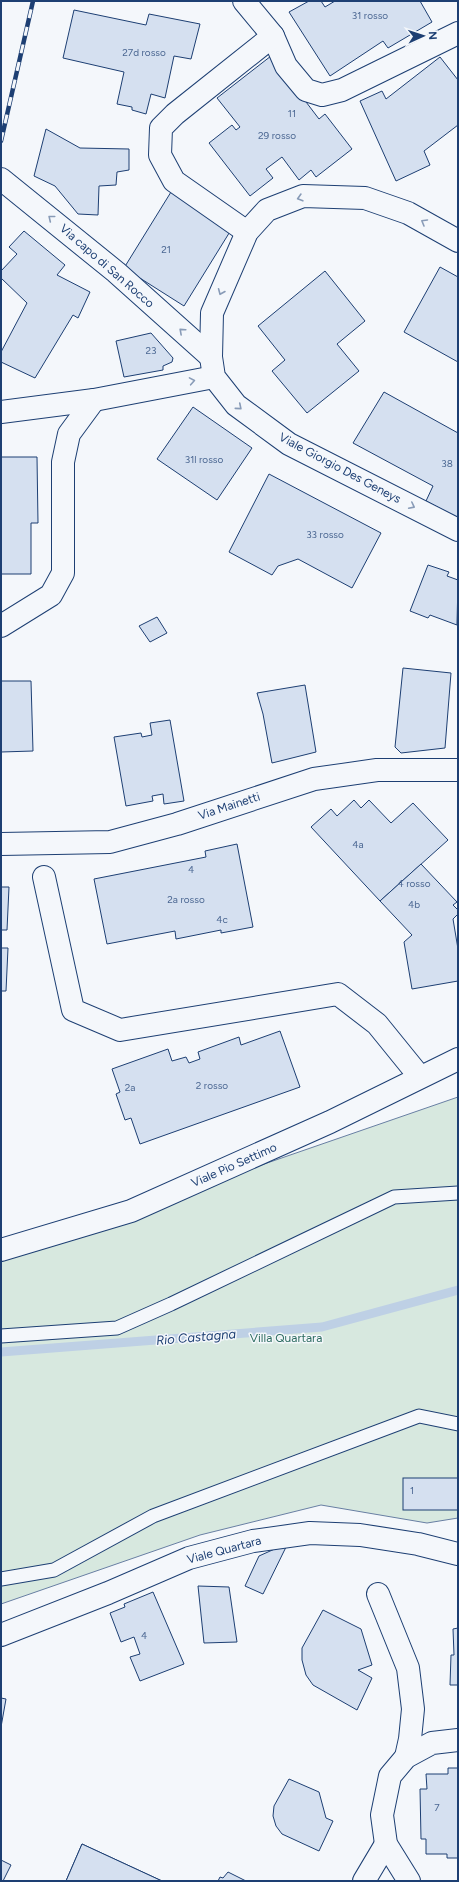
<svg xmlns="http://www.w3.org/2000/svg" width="459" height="1882" font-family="Figtree,sans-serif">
  <rect width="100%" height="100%" fill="#f4f7fb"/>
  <polygon fill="#d7e8df" stroke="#687fa3" points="458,1097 458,1518 427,1523 321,1505 200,1535 1,1604 1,1255"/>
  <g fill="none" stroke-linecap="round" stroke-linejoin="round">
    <polyline stroke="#bed0e5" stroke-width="9" points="1,1352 322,1327 458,1290"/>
  </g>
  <g fill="#d5e0f0" stroke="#1d3f73">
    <polygon points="309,1 321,1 325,7 335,1 420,1 432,22 388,48 383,41 330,76 289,12"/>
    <polygon points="74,10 146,25 149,14 200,24 191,59 174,56 165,98 151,94 146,114 132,110 132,107 117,104 124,72 63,58"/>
    <polygon points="271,56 319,119 325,114 352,149 316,177 311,170 299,180 282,157 266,169 273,178 250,196 209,143 232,125 236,130 240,127 217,98"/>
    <polygon points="440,57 458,80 458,125 424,151 430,165 396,181 360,101 382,91 386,99"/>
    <polygon points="46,129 80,148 129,149 129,170 117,172 116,185 99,186 98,215 78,214 55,186 34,176"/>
    <polygon points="171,192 231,230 184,306 124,268"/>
    <polygon points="24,231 65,265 57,275 90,292 78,318 73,315 35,378 1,362 1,352 27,303 1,278 1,271 17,254 9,247"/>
    <polygon points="440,267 458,277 458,362 404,332"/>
    <polygon points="325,271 365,321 337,344 359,371 307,413 272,371 285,360 258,326"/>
    <polygon points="151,333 173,358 172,362 163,366 163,370 124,377 116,341"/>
    <polygon points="384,392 458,433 458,518 426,501 433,486 353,443"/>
    <polygon points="193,407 252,448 217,500 157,459"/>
    <polygon points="1,457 37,457 38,523 31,523 31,574 1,574"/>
    <polygon points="269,474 381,533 352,588 298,559 278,566 272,575 229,552"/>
    <polygon points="428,565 449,572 447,576 458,580 457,625 430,615 428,618 410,611"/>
    <polygon points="157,617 167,633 150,642 139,626"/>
    <polygon points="403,668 451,673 445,748 401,753 395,747"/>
    <polygon points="1,681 31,681 33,751 1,752"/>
    <polygon points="305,685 316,752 272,763 263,714 257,693"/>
    <polygon points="170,720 184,801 164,804 163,794 152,796 153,801 126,806 114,737 141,733 142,737 152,735 150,723"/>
    <polygon points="354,800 361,808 369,800 391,823 413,803 448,840 380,901 311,827 331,809 337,816"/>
    <polygon points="237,844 253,927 221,933 221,930 176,939 175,931 107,944 94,879 206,857 205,851"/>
    <polygon points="421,864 457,902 453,905 458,910 458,914 453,919 458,949 458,981 412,989 404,942 412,935 380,901"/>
    <polygon points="1,887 9,887 7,930 1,930"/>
    <polygon points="1,948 8,948 6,991 1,991"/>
    <polygon points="280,1031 300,1087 140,1144 131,1118 125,1120 116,1094 120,1092 112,1069 168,1049 172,1061 186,1057 189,1063 200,1059 198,1052 239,1037 241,1045"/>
    <rect x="403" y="1478" width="55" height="32"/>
    <polygon points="288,1543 263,1594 245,1586 259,1556"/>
    <polygon points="198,1586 229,1587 237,1642 204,1643"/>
    <polygon points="153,1592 184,1664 140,1681 130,1657 140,1654 134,1637 121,1642 110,1613 125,1607 124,1604"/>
    <polygon points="323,1610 361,1629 372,1665 358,1670 372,1678 357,1710 313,1685 306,1675 302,1660 302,1648"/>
    <polygon points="458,1628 458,1685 450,1685 451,1655 454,1655 453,1629"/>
    <polygon points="1,1698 6,1699 1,1727"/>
    <polygon points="448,1768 458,1768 458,1858 447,1858 447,1854 426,1854 426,1839 421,1839 420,1789 427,1789 426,1774 448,1774"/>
    <polygon points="289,1779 319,1792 326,1818 333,1821 319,1851 282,1834 276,1826 273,1816 274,1806"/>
    <polygon points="82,1844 162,1881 66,1881"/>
    <polygon points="82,1844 162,1881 66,1881"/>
    <polygon points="1,1860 11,1865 3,1881 1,1881"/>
    <polygon points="228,1872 246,1881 218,1881 220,1877 223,1878"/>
  </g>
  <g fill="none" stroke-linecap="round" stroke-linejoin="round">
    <g stroke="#1d3f73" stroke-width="15">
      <g id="lane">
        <polyline points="1,1336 117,1328 171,1304 394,1197 458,1193"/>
        <polyline points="1,1579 54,1570 153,1516 419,1416 458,1424"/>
      </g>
    </g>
    <g stroke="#1d3f73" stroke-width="24">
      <g id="street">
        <polyline points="244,1 273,36 286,66 306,90 322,95 342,90 458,33"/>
        <polyline points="1,179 116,272 211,357"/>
        <polyline points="247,232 174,181 160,155 161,128 175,114 273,36"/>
        <polyline points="458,241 408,213 365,198 303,196 267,210 247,232 212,313 211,357 214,377 236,405 289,444 458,530"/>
        <polyline points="1,412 94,400 214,377"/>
        <polyline points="1,626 51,595 63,573 63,462 69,434 94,400"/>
        <polyline points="1,844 110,842 177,824 314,779 377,770 458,770"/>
        <polyline points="44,877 73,1010 120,1030 338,994 377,1024 420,1077"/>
        <polyline points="378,1594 408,1668 413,1709 410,1739 406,1757"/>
        <polyline points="1,1635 108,1593 189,1558 253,1541 310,1533 360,1535 418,1544 458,1554"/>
        <polyline points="364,1881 386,1844"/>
        <polyline points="409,1881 386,1844 382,1815 390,1776 406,1757 432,1743 458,1740"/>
      </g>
    </g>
    <g stroke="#1d3f73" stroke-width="24">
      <polyline id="secondary" points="1,1250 131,1211 330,1122 458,1059"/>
    </g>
    <use href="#lane" stroke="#f4f7fb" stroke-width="13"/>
    <use href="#street" stroke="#f4f7fb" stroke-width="22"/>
    <use href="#secondary" stroke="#f4f7fb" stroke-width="22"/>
    <g stroke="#1d3f73" stroke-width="4.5">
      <polyline id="rail" points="1,141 33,1"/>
    </g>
    <use href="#rail" stroke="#f4f7fb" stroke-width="3" stroke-dasharray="9" stroke-linecap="butt"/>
  </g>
  <defs><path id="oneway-chevron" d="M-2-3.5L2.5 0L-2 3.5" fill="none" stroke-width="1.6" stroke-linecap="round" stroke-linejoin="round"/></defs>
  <g stroke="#889bb7">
    <use href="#oneway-chevron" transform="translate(300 198) rotate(164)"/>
    <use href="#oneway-chevron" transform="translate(51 218) rotate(-141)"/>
    <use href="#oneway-chevron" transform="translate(424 222) rotate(-150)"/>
    <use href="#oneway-chevron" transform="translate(221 292) rotate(113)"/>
    <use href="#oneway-chevron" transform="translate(182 331) rotate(-138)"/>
    <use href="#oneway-chevron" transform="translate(192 381) rotate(-10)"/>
    <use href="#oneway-chevron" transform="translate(239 407) rotate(40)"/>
    <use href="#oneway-chevron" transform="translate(412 506) rotate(27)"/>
  </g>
  <g text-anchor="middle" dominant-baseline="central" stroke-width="3" stroke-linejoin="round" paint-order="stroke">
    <g font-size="10" fill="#4b6792">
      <text x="370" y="15">31 rosso</text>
      <text x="144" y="52">27d rosso</text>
      <text x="292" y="113">11</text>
      <text x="277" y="135">29 rosso</text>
      <text x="166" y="249">21</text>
      <text x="151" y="350">23</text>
      <text x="204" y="459">31l rosso</text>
      <text x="447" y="463">38</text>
      <text x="325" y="534">33 rosso</text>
      <text x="358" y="844">4a</text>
      <text x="191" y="869">4</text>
      <text x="414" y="883">4 rosso</text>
      <text x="186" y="899">2a rosso</text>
      <text x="414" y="904">4b</text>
      <text x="222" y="919">4c</text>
      <text x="212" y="1085">2 rosso</text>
      <text x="130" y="1087">2a</text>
      <text x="412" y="1490">1</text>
      <text x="144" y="1635">4</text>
      <text x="437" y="1807">7</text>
    </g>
    <g font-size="12" fill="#1d3f73" stroke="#f4f7fb">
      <text transform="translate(107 266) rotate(41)">Via capo di San Rocco</text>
      <text transform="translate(340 468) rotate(28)">Viale Giorgio Des Geneys</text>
      <text transform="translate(229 806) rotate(-18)">Via Mainetti</text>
      <text transform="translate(234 1165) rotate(-24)">Viale Pio Settimo</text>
      <text transform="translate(224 1550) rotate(-15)">Viale Quartara</text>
    </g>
    <g font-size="12" fill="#2c6c60" stroke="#f4f7fb">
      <text x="286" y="1338">Villa Quartara</text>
    </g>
    <g font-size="13" font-style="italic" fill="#1d3f73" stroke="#f4f7fb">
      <text transform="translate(196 1337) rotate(-5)">Rio Castagna</text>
    </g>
  </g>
  <rect width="459" height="1882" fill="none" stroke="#1d3f73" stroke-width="4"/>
  <g transform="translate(423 36) rotate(87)" stroke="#f4f7fb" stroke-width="3" paint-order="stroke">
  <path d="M0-3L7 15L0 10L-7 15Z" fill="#1d3f73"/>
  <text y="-6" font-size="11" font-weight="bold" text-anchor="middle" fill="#1d3f73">N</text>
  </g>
</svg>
